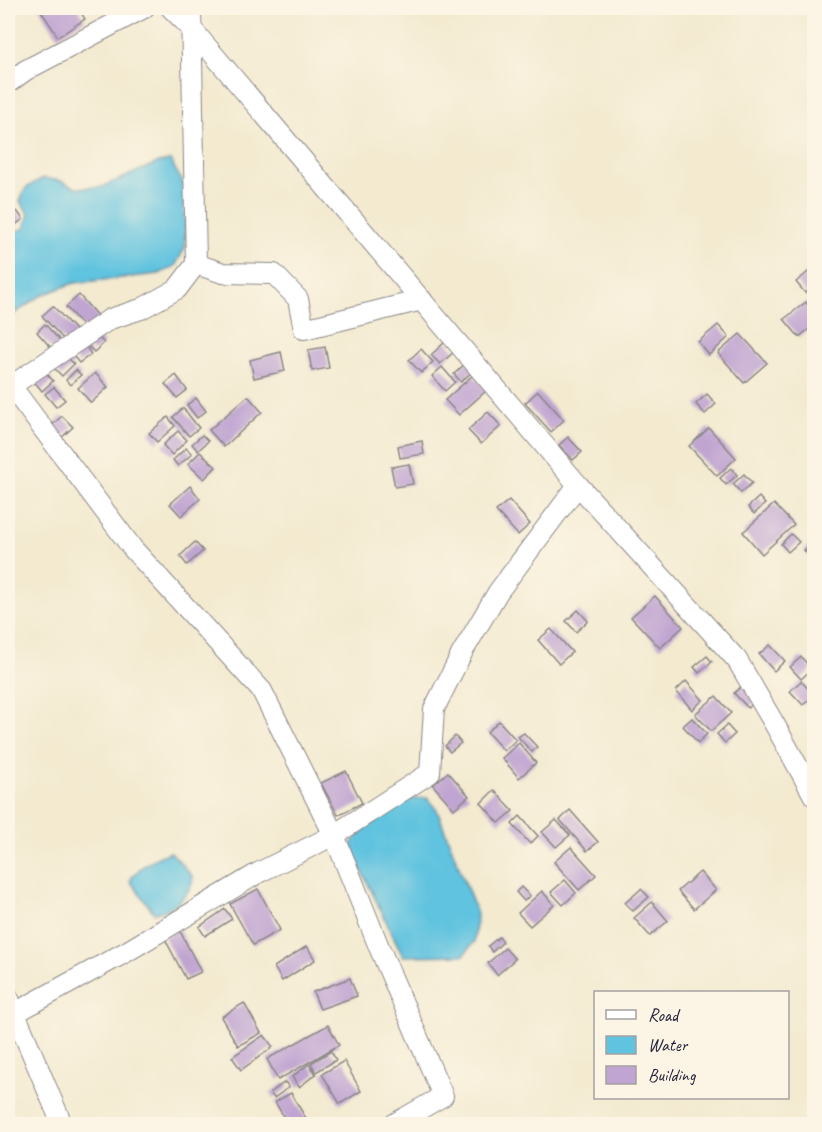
<svg xmlns="http://www.w3.org/2000/svg" width="822" height="1132" font-family="Caveat,sans-serif">
  <rect width="100%" height="100%" fill="#fcf5e5"/>
  <filter id="ink" filterUnits="userSpaceOnUse"><feTurbulence type="fractalNoise" baseFrequency=".0167" numOctaves="2"/><feDisplacementMap in="SourceGraphic" scale="12" xChannelSelector="R" yChannelSelector="G"/><feConvolveMatrix kernelMatrix="1 2 1 2 8 2 1 2 1" color-interpolation-filters="sRGB"/></filter>
  <filter id="wash" filterUnits="userSpaceOnUse"><feTurbulence type="fractalNoise" baseFrequency=".008" numOctaves="4" result="noise"/><feDisplacementMap in="SourceGraphic" scale="24" xChannelSelector="R" yChannelSelector="G"/><feGaussianBlur stdDeviation="1.35" result="paint"/><feColorMatrix in="noise" values="0 0 0 0 0 0 0 0 0 0 0 0 0 0 0 0 0 1.4 0 .05"/><feComposite in="paint" operator="in"/></filter>
  <g filter="url(#wash)">
    <rect width="100%" height="100%" fill="#f3ead0"/>
    <g fill="#60c3df" stroke="#41728d" stroke-width="1.5">
      <polygon points="170,160 183,183 185,225 185,248 175,266 159,274 74,283 42,295 8,318 8,232 24,229 29,214 20,201 26,188 43,178 61,181 77,188 102,187 155,164"/>
      <polygon points="427,798 437,810 477,914 474,942 464,955 403,956 355,857 352,842 367,827 409,799"/>
      <path d="M 171,852 L 193,877 C 192,895 170,911 154,913 L 130,881 C 136,868 158,856 171,852 Z"/>
    </g>
    <g id="blocks">
      <g fill="#c0a4d1">
        <polygon points="39,8 78,8 85,19 58,37"/>
        <polygon points="17,211 23,219 13,227 8,219"/>
        <polygon points="814,267 814,285 805,293 796,282"/>
        <polygon points="79,295 100,319 87,331 66,307"/>
        <polygon points="806,302 814,313 814,325 799,337 784,319"/>
        <polygon points="53,306 78,333 67,343 42,316"/>
        <polygon points="45,324 61,342 53,350 37,332"/>
        <polygon points="718,325 729,337 709,355 698,342"/>
        <polygon points="740,334 767,363 744,383 718,353"/>
        <polygon points="96,335 104,343 94,352 86,344"/>
        <polygon points="446,341 455,351 440,364 431,355"/>
        <polygon points="84,344 91,354 79,363 71,353"/>
        <polygon points="325,347 329,368 312,371 308,350"/>
        <polygon points="421,349 433,362 421,373 409,360"/>
        <polygon points="281,352 285,371 254,378 250,360"/>
        <polygon points="64,354 74,364 62,376 52,366"/>
        <polygon points="468,361 475,369 461,382 454,374"/>
        <polygon points="442,367 455,382 445,391 432,376"/>
        <polygon points="43,369 53,381 42,391 32,379"/>
        <polygon points="76,370 81,375 70,385 66,380"/>
        <polygon points="95,373 108,387 91,403 78,388"/>
        <polygon points="176,375 187,390 177,398 165,384"/>
        <polygon points="473,375 487,390 459,415 445,400"/>
        <polygon points="54,387 65,400 56,407 45,394"/>
        <polygon points="538,391 564,420 551,432 525,403"/>
        <polygon points="707,394 716,404 705,414 696,404"/>
        <polygon points="248,396 262,412 224,447 209,430"/>
        <polygon points="196,398 206,411 197,418 187,405"/>
        <polygon points="183,408 199,428 189,436 173,417"/>
        <polygon points="488,412 501,426 481,444 468,430"/>
        <polygon points="62,416 73,427 60,439 50,427"/>
        <polygon points="168,417 175,426 157,442 149,433"/>
        <polygon points="709,428 736,458 717,476 689,446"/>
        <polygon points="178,431 187,440 172,455 163,445"/>
        <polygon points="202,435 208,441 198,451 192,444"/>
        <polygon points="568,437 582,452 573,460 559,445"/>
        <polygon points="422,441 424,454 400,458 398,446"/>
        <polygon points="186,448 192,454 178,466 173,460"/>
        <polygon points="200,452 216,467 204,479 188,464"/>
        <polygon points="409,464 413,484 395,487 391,467"/>
        <polygon points="731,468 737,475 726,485 720,478"/>
        <polygon points="744,474 752,483 741,493 733,484"/>
        <polygon points="190,486 200,499 181,516 170,504"/>
        <polygon points="759,497 765,504 754,514 748,507"/>
        <polygon points="509,500 530,524 518,535 496,511"/>
        <polygon points="774,504 794,525 762,554 743,532"/>
        <polygon points="791,534 799,542 788,552 781,544"/>
        <polygon points="814,541 814,562 804,550"/>
        <polygon points="195,542 203,551 187,565 180,556"/>
        <polygon points="655,596 683,627 660,648 631,617"/>
        <polygon points="578,610 588,621 576,632 566,621"/>
        <polygon points="551,629 572,652 559,664 538,640"/>
        <polygon points="770,645 785,661 774,671 759,654"/>
        <polygon points="707,656 712,662 699,673 694,667"/>
        <polygon points="801,657 812,669 801,679 790,667"/>
        <polygon points="686,681 703,700 692,710 676,691"/>
        <polygon points="801,681 814,695 803,705 790,691"/>
        <polygon points="743,685 757,700 748,708 734,693"/>
        <polygon points="716,696 731,713 711,731 695,714"/>
        <polygon points="692,718 707,734 698,743 683,726"/>
        <polygon points="499,721 516,740 504,751 487,732"/>
        <polygon points="727,725 735,734 725,743 717,734"/>
        <polygon points="524,733 537,747 532,752 518,737"/>
        <polygon points="455,736 461,743 450,752 445,746"/>
        <polygon points="519,743 536,763 519,778 502,758"/>
        <polygon points="346,771 362,803 338,815 321,783"/>
        <polygon points="448,772 469,796 454,809 433,785"/>
        <polygon points="494,790 513,811 499,823 481,803"/>
        <polygon points="570,810 598,842 587,851 560,820"/>
        <polygon points="520,816 538,836 530,844 512,824"/>
        <polygon points="556,820 570,835 556,847 542,832"/>
        <polygon points="571,847 596,875 579,890 554,862"/>
        <polygon points="700,872 716,890 694,909 678,891"/>
        <polygon points="565,880 576,893 563,905 551,892"/>
        <polygon points="521,887 530,896 524,901 516,892"/>
        <polygon points="258,889 280,930 253,945 230,904"/>
        <polygon points="641,889 649,897 633,911 625,903"/>
        <polygon points="542,891 554,905 530,926 518,913"/>
        <polygon points="652,902 668,921 650,936 634,918"/>
        <polygon points="225,909 232,919 205,936 199,927"/>
        <polygon points="179,929 201,972 186,979 164,937"/>
        <polygon points="499,937 503,942 492,952 488,946"/>
        <polygon points="307,946 315,960 282,981 274,967"/>
        <polygon points="505,948 515,959 497,975 488,963"/>
        <polygon points="350,978 357,996 320,1009 313,992"/>
        <polygon points="244,1003 261,1033 238,1046 221,1017"/>
        <polygon points="328,1025 339,1045 278,1080 267,1059"/>
        <polygon points="264,1035 273,1047 241,1070 232,1057"/>
        <polygon points="331,1051 336,1060 316,1072 311,1063"/>
        <polygon points="344,1061 361,1091 340,1104 322,1074"/>
        <polygon points="309,1064 316,1074 299,1087 292,1077"/>
        <polygon points="285,1082 289,1087 274,1098 270,1093"/>
        <polygon points="291,1093 308,1122 304,1124 288,1124 275,1102"/>
      </g>
    </g>
  </g>
  <g filter="url(#ink)">
    <use href="#blocks" fill-opacity="0" stroke="#8a8686" stroke-width="1.5"/>
    <g fill="none" stroke-linecap="round" stroke-linejoin="round">
      <g stroke="#8a8686" stroke-width="22">
        <g id="street">
          <polyline points="171,8 191,28 578,485 737,660 775,725 814,796"/>
          <polyline points="191,8 196,264 223,273 274,274 298,299 304,329 422,300"/>
          <polyline points="8,83 26,70 144,8"/>
          <polyline points="8,382 133,549 262,691 334,835 379,947 443,1096 394,1124"/>
          <polyline points="11,386 110,319 141,309 177,289 196,264"/>
          <polyline points="8,997 62,1124"/>
          <polyline points="15,1013 126,952 258,873 334,835 430,773 434,709 462,653 498,592 578,485"/>
        </g>
      </g>
      <use href="#street" stroke="#fff" stroke-width="20"/>
    </g>
  </g>
  <rect width="822" height="1132" fill="none" stroke="#fcf5e5" stroke-width="30"/>
  <rect x="594" y="991" width="195" height="108" fill="#fcf5e5" stroke="#a5a1a1" stroke-width="1.5"/>
  <rect x="606" y="1010" width="30" height="9" fill="#ffffff" stroke="#a5a1a1" stroke-width="1.5"/>
  <text x="648" y="1021" font-size="18" fill="#22223b">Road</text>
  <rect x="606" y="1036" width="30" height="18" fill="#60c3df" stroke="#a5a1a1" stroke-width="1.5"/>
  <text x="648" y="1051" font-size="18" fill="#22223b">Water</text>
  <rect x="606" y="1066" width="30" height="18" fill="#c0a4d1" stroke="#a5a1a1" stroke-width="1.5"/>
  <text x="648" y="1081" font-size="18" fill="#22223b">Building</text>
</svg>
